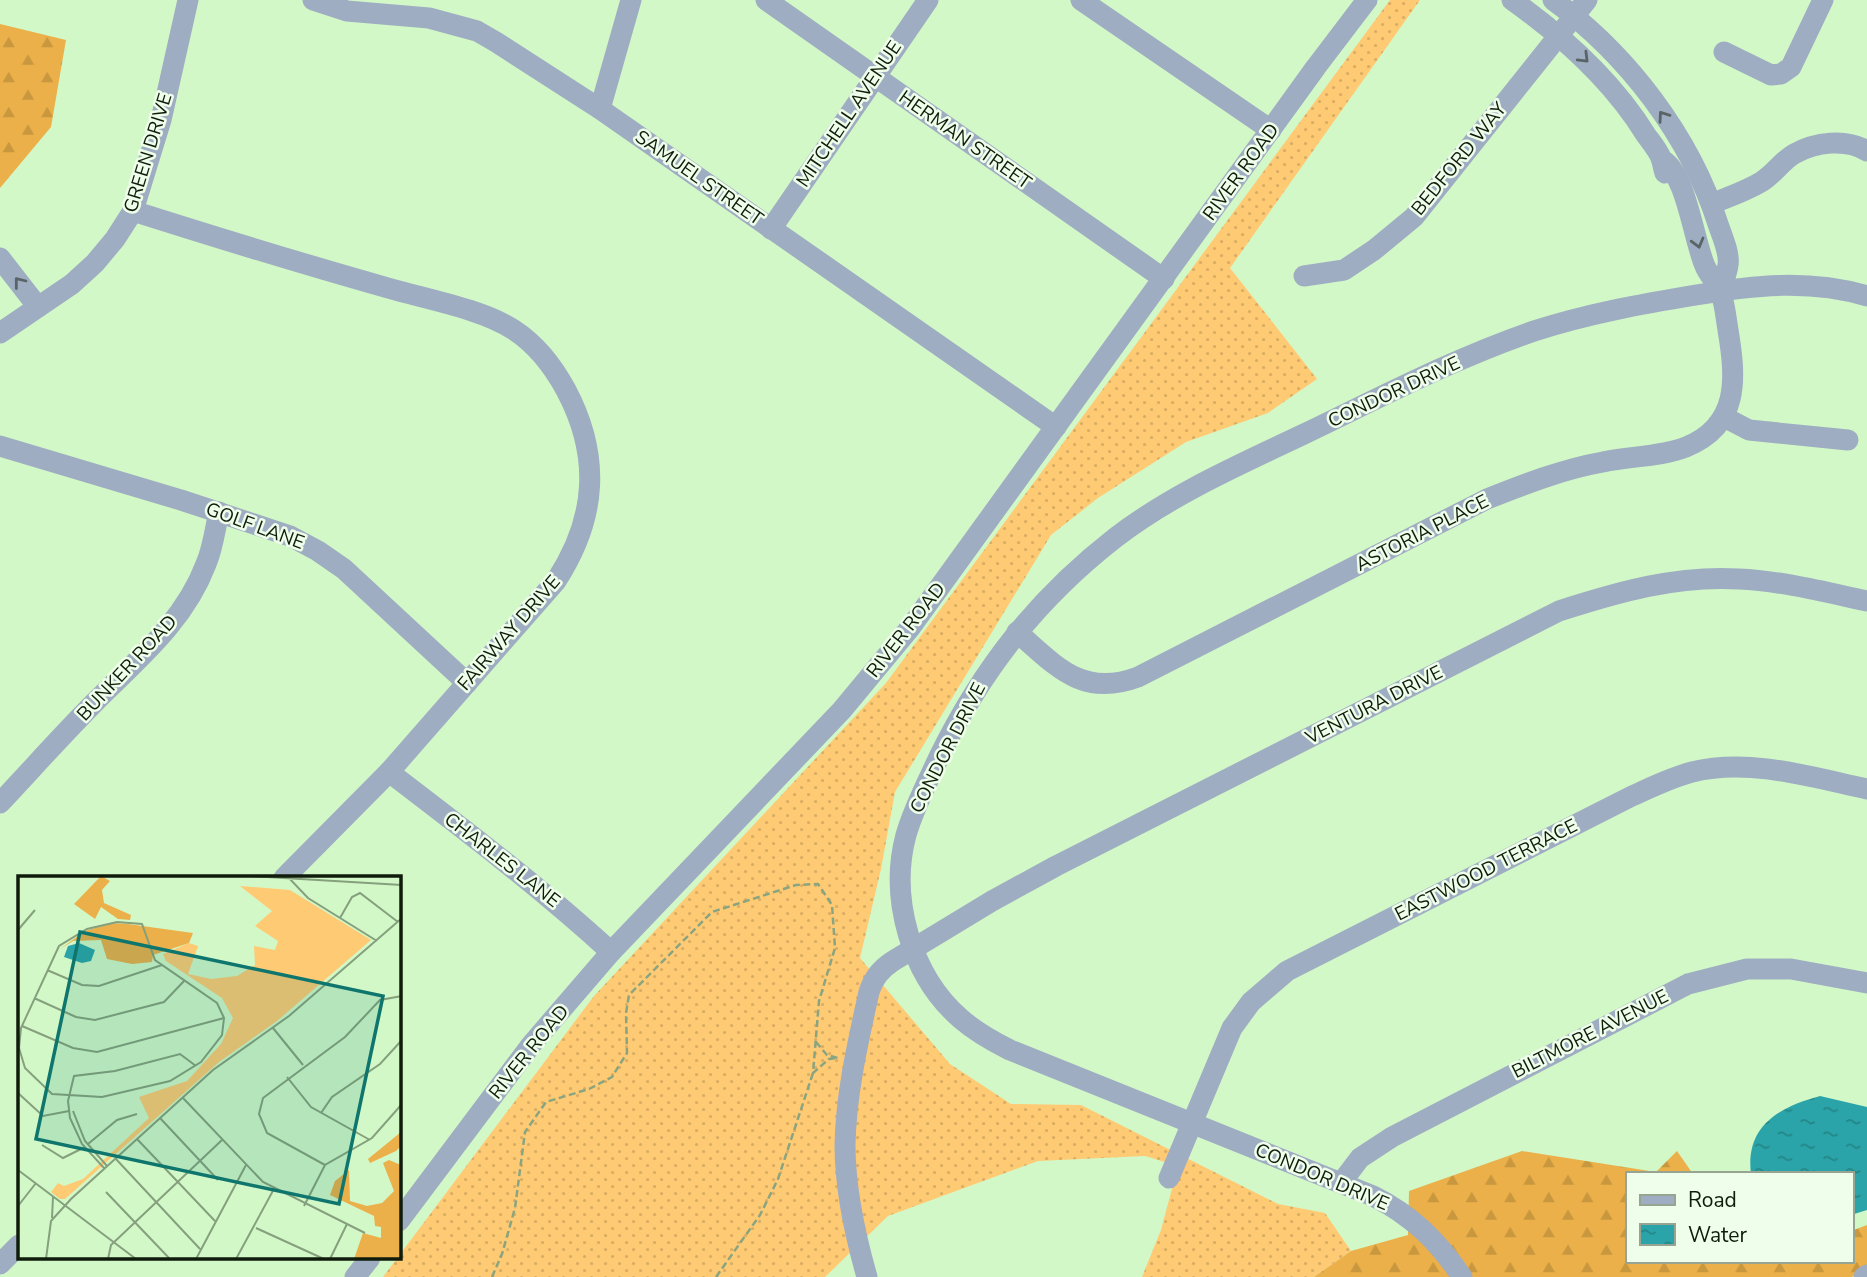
<svg xmlns="http://www.w3.org/2000/svg" width="1867" height="1277" font-family="'Nunito Sans',sans-serif">
  <defs>
    <pattern id="grass-dots" width="8" height="8" patternUnits="userSpaceOnUse" patternTransform="scale(1.75)"><rect width="8" height="8" fill="#ffca74"/><path d="M2 2h.1M6 6h.1" fill="none" stroke="#daad63" stroke-width="1.8" stroke-linecap="round"/></pattern>
    <pattern id="forest-firs" width="22" height="20" patternUnits="userSpaceOnUse" patternTransform="scale(1.75)"><rect width="22" height="20" fill="#ebb049"/><path d="M5 1l3.5 6h-7zM16 11l3.5 6h-7z" fill="#c8973e"/></pattern>
    <pattern id="water-ripples" width="26" height="14" patternUnits="userSpaceOnUse" patternTransform="scale(1.75)"><rect width="26" height="14" fill="#2aa4a8"/><path d="M2 4q2-2 4 0t4 0M15 11q2-2 4 0t4 0" fill="none" stroke="#238587"/></pattern>
  </defs>
  <rect width="100%" height="100%" fill="#d3f8c8"/>
  <polygon fill="url(#grass-dots)" points="1390,0 1420,0 1230,268 1317,379 1268,413 1186,442 1098,498 1051,535 895,792 881,869 860,958 950,1064 1011,1104 1081,1105 1278,1204 1325,1213 1351,1251 1314,1277 1142,1277 1161,1230 1178,1166 1145,1156 1038,1161 888,1216 825,1277 383,1277 594,996 886,683"/>
  <g fill="url(#forest-firs)">
    <polygon points="0,24 66,40 51,127 0,188"/>
    <polygon points="1522,1151 1656,1172 1677,1151 1693,1174 1627,1174 1627,1261 1851,1261 1851,1231 1867,1225 1867,1265 1852,1277 1314,1277 1351,1251 1408,1235 1409,1191"/>
  </g>
  <path fill="url(#water-ripples)" d="M 1820,1096 L 1867,1107 L 1867,1210 L 1851,1215 L 1851,1174 L 1751,1174 C 1745,1126 1779,1107 1820,1096 Z"/>
  <g fill="none" stroke-linecap="round" stroke-linejoin="round">
    <g stroke="#89a480" stroke-width="2.5" stroke-dasharray="7 3.5" stroke-linecap="butt">
      <polyline points="492,1277 502,1254 515,1208 525,1132 546,1102 589,1089 612,1077 627,1053 626,1013 629,995 712,912 796,885 818,884 832,905 835,948 819,1001 813,1073 829,1059 838,1058 827,1055 816,1042"/>
      <polyline points="716,1277 760,1215 778,1179 813,1073"/>
    </g>
    <g stroke="#9fadc2" stroke-width="21">
      <polyline points="313,0 347,11 429,18 477,31 496,42 600,109 1056,427"/>
      <polyline points="766,0 1164,279"/>
      <polyline points="1081,0 1271,130"/>
      <path d="M 1512,0 C 1564,37 1612,80 1646,135 C 1651,142 1658,150 1661,158 C 1663,163 1663,168 1665,173"/>
      <path d="M 1553,0 C 1627,54 1690,136 1718,224 C 1722,236 1730,253 1728,265 C 1727,273 1723,283 1721,291"/>
      <polyline points="1724,52 1771,75 1781,74 1791,67 1823,0"/>
      <polyline points="600,109 631,0"/>
      <path d="M 1712,204 C 1728,197 1746,191 1761,182 C 1773,175 1782,161 1794,154 C 1815,142 1846,138 1867,151"/>
      <path d="M 133,211 C 218,238 303,264 388,288 C 426,299 482,309 514,330 C 537,345 553,366 566,390 C 601,456 597,518 556,581 L 389,772 L 284,878"/>
      <polyline points="771,229 928,0"/>
      <polyline points="0,258 38,307"/>
      <polyline points="1304,276 1344,270 1374,250 1414,217 1587,0"/>
      <polyline points="0,333 72,284 95,263 115,239 133,211 161,120 188,0"/>
      <polyline points="1724,417 1749,430 1848,440"/>
      <polyline points="0,446 181,500 290,536 318,551 344,569 467,683"/>
      <path d="M 1017,632 C 1056,666 1082,698 1138,677 L 1487,499 C 1525,484 1563,469 1603,462 C 1630,456 1660,457 1686,447 C 1740,425 1736,378 1728,330 C 1726,318 1725,305 1721,293 C 1718,283 1709,276 1705,266 C 1694,242 1686,172 1662,160"/>
      <path d="M 389,772 C 465,830 541,888 611,952"/>
      <path d="M 0,803 C 32,769 63,734 96,701 C 138,659 184,622 206,564 C 213,548 215,529 219,512"/>
      <path d="M 1169,1178 L 1232,1028 L 1251,1002 L 1287,971 L 1632,796 C 1652,787 1672,777 1692,772 C 1750,758 1811,777 1867,789"/>
      <polyline points="1341,1183 1360,1158 1392,1137 1688,984 1747,969 1791,969 1867,983"/>
      <polyline points="399,1221 531,1045 611,952 842,710 910,628 1316,67 1367,0"/>
      <polyline points="0,1264 19,1245"/>
      <polyline points="355,1277 370,1258"/>
      <path d="M 867,1277 C 855,1235 845,1189 845,1145 C 846,1093 858,1042 869,992 C 874,977 881,969 893,961 L 992,901 L 1056,866 L 1559,611 C 1618,592 1677,575 1739,579 C 1782,581 1825,592 1867,601"/>
      <path d="M 1462,1277 C 1438,1241 1411,1215 1373,1196 L 1010,1050 C 992,1041 976,1032 961,1019 C 911,976 889,898 906,835 C 914,807 928,781 940,755 C 983,668 1038,598 1115,538 C 1172,494 1239,465 1304,434 C 1379,398 1455,358 1534,331 C 1587,314 1641,304 1696,295 C 1753,285 1810,279 1867,296"/>
      <polyline points="1864,1277 1867,1275"/>
    </g>
  </g>
  <defs><path id="oneway-chevron" d="M-2-3.5L2.5 0L-2 3.5" fill="none" stroke-width="1.6" stroke-linecap="round" stroke-linejoin="round" transform="scale(1.75)"/></defs>
  <g stroke="#586466">
    <use href="#oneway-chevron" transform="translate(1584 58) rotate(45)"/>
    <use href="#oneway-chevron" transform="translate(1663 116) rotate(-125)"/>
    <use href="#oneway-chevron" transform="translate(1698 243) rotate(75)"/>
    <use href="#oneway-chevron" transform="translate(19 282) rotate(-128)"/>
  </g>
  <g text-anchor="middle" dominant-baseline="central" stroke-width="5" stroke-linejoin="round" paint-order="stroke">
    <g font-size="19" fill="#101c0b" stroke="#effeea">
      <text transform="translate(849 114) rotate(-56)">MITCHELL AVENUE</text>
      <text transform="translate(965 140) rotate(35)">HERMAN STREET</text>
      <text transform="translate(148 153) rotate(-73)">GREEN DRIVE</text>
      <text transform="translate(1459 159) rotate(-51)">BEDFORD WAY</text>
      <text transform="translate(1241 172) rotate(-54)">RIVER ROAD</text>
      <text transform="translate(699 178) rotate(35)">SAMUEL STREET</text>
      <text transform="translate(1394 392) rotate(-25)">CONDOR DRIVE</text>
      <text transform="translate(255 526) rotate(20)">GOLF LANE</text>
      <text transform="translate(1422 533) rotate(-27)">ASTORIA PLACE</text>
      <text transform="translate(906 630) rotate(-52)">RIVER ROAD</text>
      <text transform="translate(509 633) rotate(-49)">FAIRWAY DRIVE</text>
      <text transform="translate(127 668) rotate(-47)">BUNKER ROAD</text>
      <text transform="translate(1374 705) rotate(-27)">VENTURA DRIVE</text>
      <text transform="translate(948 748) rotate(-63)">CONDOR DRIVE</text>
      <text transform="translate(502 860) rotate(38)">CHARLES LANE</text>
      <text transform="translate(1486 870) rotate(-27)">EASTWOOD TERRACE</text>
      <text transform="translate(1590 1034) rotate(-27)">BILTMORE AVENUE</text>
      <text transform="translate(529 1052) rotate(-51)">RIVER ROAD</text>
      <text transform="translate(1322 1177) rotate(23)">CONDOR DRIVE</text>
    </g>
  </g>
  <g transform="translate(18 876)">
    <rect width="383" height="383" fill="#d3f8c8"/>
    <path d="M 222,10 L 272,14 L 353,64 L 259,145 L 201,186 L 47,323 L 42,323 L 33,316 L 40,307 L 46,310 L 65,303 L 131,242 L 121,221 L 169,205 L 203,168 L 215,142 L 204,122 L 148,85 L 145,78 L 171,67 L 180,70 L 170,98 L 193,103 L 219,100 L 237,89 L 236,70 L 257,74 L 260,65 L 237,50 L 254,35 Z" fill="#ffca74"/>
    <path d="M 83,0 L 92,5 L 84,14 L 86,27 L 113,39 L 112,44 L 100,43 L 83,31 L 77,43 L 56,28 ZM 94,47 L 110,48 L 175,57 L 171,67 L 135,79 L 134,86 L 114,88 L 89,83 L 83,64 L 55,65 L 42,73 L 67,55 ZM 383,256 L 383,270 L 378,275 L 352,287 L 350,283 ZM 371,284 L 383,289 L 383,383 L 336,383 L 345,357 L 363,362 L 363,351 L 357,350 L 356,340 L 312,319 L 317,305 L 331,294 L 332,325 L 349,330 L 364,327 L 376,315 L 365,287 Z" fill="#ebb049"/>
    <path d="M 61,67 L 77,74 L 73,85 L 64,87 L 46,81 L 50,70 Z" fill="#2aa4a8"/>
    <path fill="none" stroke="#85a07c" stroke-width="2" d="M 232,0 L 384,9M 269,0 L 290,22 L 359,65M 322,42 L 334,21 L 342,17 L 380,46M 99,46 L 124,48 L 137,84 L 199,127 L 206,142 L 204,159 L 183,186 L 152,205 L 84,221 L 34,218 L 7,192 L 1,172 L 3,152 L 41,70 L 69,53 ZM 0,54 L 17,34M 29,94 L 64,109 L 81,110 L 144,89M 16,122 L 58,141 L 77,144 L 146,126 L 167,104M 4,150 L 55,172 L 79,176 L 206,142M 255,152 L 285,189M 269,201 L 293,231 L 352,264M 0,217 L 25,240 L 51,235M 165,222 L 245,306 L 347,357M 55,235 L 67,265 L 89,290M 303,237 L 314,221 L 362,188 L 384,164M 142,242 L 200,304M 119,263 L 197,345M 70,268 L 99,244 L 119,238M 24,269 L 45,282 L 67,271M 97,282 L 182,373M 307,289 L 249,257 L 241,238 L 245,222 L 327,161 L 362,124 L 384,120M 86,292 L 64,268 L 52,242 L 50,225 L 56,200 L 97,195 L 162,178 L 178,190M 0,294 L 118,383M 88,316 L 151,382M 0,330 L 18,307M 286,330 L 307,289 L 354,262 L 384,228M 34,342 L 35,321M 238,352 L 306,383M 28,383 L 33,345 L 53,323 L 195,194 L 271,140 L 384,42M 90,383 L 93,369 L 204,264M 178,383 L 228,289M 218,383 L 257,311M 312,383 L 329,348"/>
    <path fill="#0f766e" fill-opacity="0.15" stroke="#0f766e" stroke-width="3.5" d="M 62,56 L 365,120 L 321,328 L 18,263 Z"/>
    <rect width="383" height="383" fill="none" stroke="#101c0b" stroke-width="3.5"/>
  </g>
  <rect x="1626" y="1172" width="228" height="91" fill="#effeea" stroke="#96a491" stroke-width="2"/>
  <rect x="1640" y="1195" width="35" height="10" fill="#9fadc2" stroke="#96a491" stroke-width="2"/>
  <text x="1688" y="1207" font-size="21" fill="#101c0b">Road</text>
  <rect x="1640" y="1224" width="35" height="21" fill="url(#water-ripples)" stroke="#96a491" stroke-width="2"/>
  <text x="1688" y="1242" font-size="21" fill="#101c0b">Water</text>
</svg>
